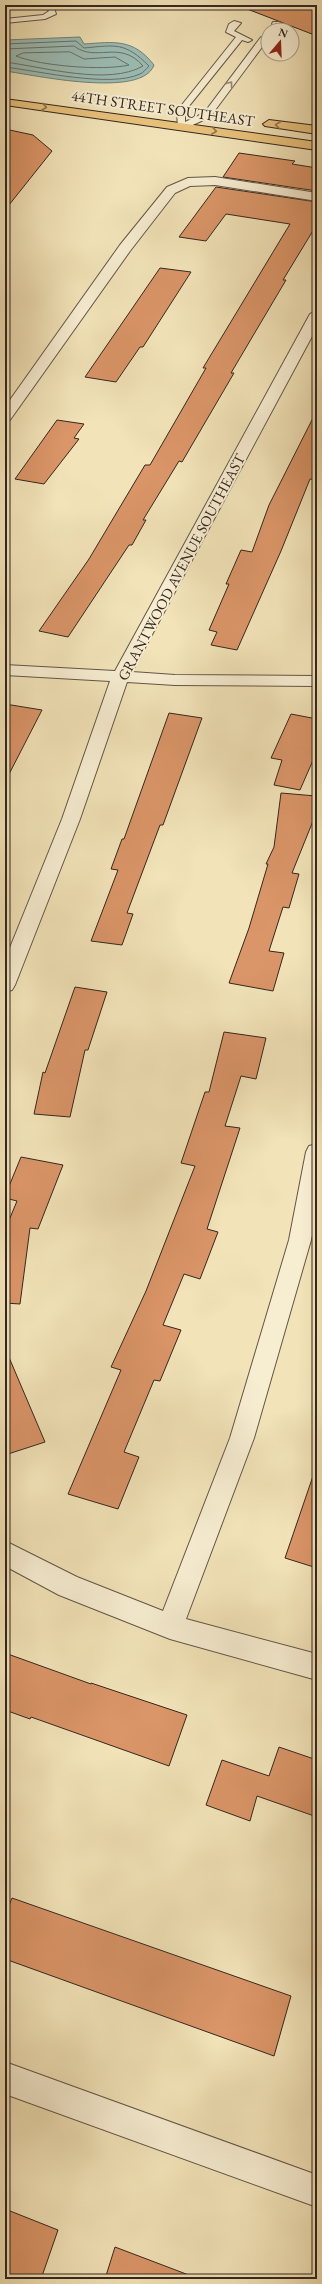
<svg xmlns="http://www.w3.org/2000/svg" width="322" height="2284" font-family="'EB Garamond',serif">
  <rect width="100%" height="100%" fill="#f2e3b8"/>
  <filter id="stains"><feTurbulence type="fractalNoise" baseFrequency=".005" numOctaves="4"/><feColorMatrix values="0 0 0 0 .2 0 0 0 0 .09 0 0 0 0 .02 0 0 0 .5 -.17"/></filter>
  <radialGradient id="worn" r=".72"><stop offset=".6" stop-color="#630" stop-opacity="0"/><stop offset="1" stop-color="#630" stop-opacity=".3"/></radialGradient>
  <path fill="#9cbdb6" stroke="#72817a" d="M 80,37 L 84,44 C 114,42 133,38 154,65 C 142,99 34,75 5,71 L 5,40 Z"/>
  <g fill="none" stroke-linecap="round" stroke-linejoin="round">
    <g stroke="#68726b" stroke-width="1">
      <path d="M 5,44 L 76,41 L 84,48 C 116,45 125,42 149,66 C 146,69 143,73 140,74 C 110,88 39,71 5,67"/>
      <path d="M 5,49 L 74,46 C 96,63 120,39 143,66 C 108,86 44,67 5,62"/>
      <path d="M 70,52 L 84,59 L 115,57 L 129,65 C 103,71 41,66 16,56 L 23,53 Z"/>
    </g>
  </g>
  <g fill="#da9568" stroke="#332720">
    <polygon points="242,5 317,5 317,36 242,7"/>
    <polygon points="5,129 33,135 52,151 5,210"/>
    <polygon points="239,153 295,161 292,164 317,168 317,191 223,177"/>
    <polygon points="216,187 317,202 317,229 314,229 283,280 286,280 231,373 234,373 182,462 179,461 143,520 146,520 132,545 129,545 68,637 39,631 89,559 145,465 150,465 206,368 203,368 290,224 226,214 206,241 179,237"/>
    <polygon points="160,268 191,272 143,347 140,347 116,382 85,377"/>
    <polygon points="317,410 317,480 310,479 281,551 237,650 211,645 217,632 209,630 229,584 226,584 241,550 252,552 269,505"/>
    <polygon points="57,420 84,424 74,438 79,439 44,484 15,479"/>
    <polygon points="5,704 42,710 5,782"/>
    <polygon points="169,713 202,718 163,825 160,825 127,913 133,914 122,945 91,941 118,870 111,869 122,839 124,839"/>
    <polygon points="291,714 317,719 317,751 300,790 274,785 282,760 271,758"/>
    <polygon points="281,793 316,796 313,821 292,873 299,874 289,908 283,907 269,951 284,953 273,991 229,983 249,928 268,864 266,864 274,847"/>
    <polygon points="75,987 107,992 88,1050 85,1050 70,1117 34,1114 43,1072 45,1073"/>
    <polygon points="224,1032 266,1038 256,1079 241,1076 225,1126 240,1128 207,1229 218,1232 200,1279 184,1274 163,1325 181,1330 160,1381 154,1380 124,1452 139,1457 118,1509 68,1494 121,1370 111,1367 146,1291 195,1166 181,1163 205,1092 209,1092"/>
    <polygon points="21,1157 63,1165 38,1229 30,1228 20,1304 5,1303 5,1230 17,1201 5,1198 5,1196"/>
    <polygon points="5,1348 45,1442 5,1455"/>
    <polygon points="313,1476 317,1477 317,1568 285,1558"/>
    <polygon points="5,1653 91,1684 91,1683 187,1715 169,1766 31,1717 30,1719 5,1710"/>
    <polygon points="279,1747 317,1760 317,1817 257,1796 250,1821 206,1805 222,1760 269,1776"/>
    <polygon points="12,1898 291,1996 274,2056 5,1959 5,1915"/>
    <polygon points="5,2209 58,2230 41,2279 5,2279"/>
    <polygon points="115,2247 194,2277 193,2279 105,2279"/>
  </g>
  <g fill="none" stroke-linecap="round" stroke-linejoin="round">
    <g stroke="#635646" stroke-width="2">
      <g id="service">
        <polygon points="45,5 53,5 56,14 45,19 5,23 5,19 43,15 49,11"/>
        <polygon points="234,21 241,23 234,31 252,40 248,42 242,40 185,111 185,122 204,113 261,37 268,39 210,117 184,129 178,129 177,111 236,37 226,32 229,24"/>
        <polygon points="273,22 279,22 287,30 278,30 272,24"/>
      </g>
    </g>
    <g stroke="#635646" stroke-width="2">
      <g id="minor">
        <polygon points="215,177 317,193 317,201 215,185 190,186 175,193 130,251 10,420 5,421 5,407 120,245 167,187 188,178"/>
        <polygon points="317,310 317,327 132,672 175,675 317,676 317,686 175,685 127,682 80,819 15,985 12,990 5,992 5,960 62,819 110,681 5,675 5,665 115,671 310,314"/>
        <polygon points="317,1144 317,1211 311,1240 254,1438 186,1619 317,1654 317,1680 170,1639 59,1595 5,1566 5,1541 77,1577 163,1611 230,1438 289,1240 306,1152 309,1146"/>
        <polygon points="5,2062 317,2175 317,2207 5,2094"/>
      </g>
    </g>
    <g stroke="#332720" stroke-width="2">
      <g id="primary">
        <polygon points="5,99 317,142 317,150 5,105"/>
        <polygon points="269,120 317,126 317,134 265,126 263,124"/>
      </g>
    </g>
    <use href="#service" fill="#f7edd1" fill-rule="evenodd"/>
    <use href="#minor" fill="#f7edd1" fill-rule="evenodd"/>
    <use href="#primary" fill="#e9c27c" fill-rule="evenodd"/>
  </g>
  <defs><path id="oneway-chevron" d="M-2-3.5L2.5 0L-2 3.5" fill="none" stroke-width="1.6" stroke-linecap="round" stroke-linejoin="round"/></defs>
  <use stroke="#958a78" href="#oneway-chevron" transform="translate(230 84) rotate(-53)"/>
  <g stroke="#8e744e">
    <use href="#oneway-chevron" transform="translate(44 107) rotate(8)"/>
    <use href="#oneway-chevron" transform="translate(278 125) rotate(-172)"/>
    <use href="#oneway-chevron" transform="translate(214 131) rotate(8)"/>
  </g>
  <g text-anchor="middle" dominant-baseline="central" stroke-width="4" stroke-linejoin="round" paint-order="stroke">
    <g font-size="15" fill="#332720" stroke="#f7edd1">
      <text transform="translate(163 108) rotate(8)">44TH STREET SOUTHEAST</text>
      <text transform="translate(181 567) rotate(-62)">GRANTWOOD AVENUE SOUTHEAST</text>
    </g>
  </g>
  <rect width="322" height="2284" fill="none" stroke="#f2e3b8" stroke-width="20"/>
  <rect x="6" y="6" width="310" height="2272" fill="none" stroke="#332720" stroke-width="2"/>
  <rect x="10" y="10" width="302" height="2264" fill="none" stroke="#332720"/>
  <g transform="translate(280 42) rotate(19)"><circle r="19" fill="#f7edd1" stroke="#a99e8a"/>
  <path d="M0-3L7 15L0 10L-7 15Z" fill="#8f2418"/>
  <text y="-6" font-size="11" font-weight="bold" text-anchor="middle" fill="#332720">N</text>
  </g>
  <rect width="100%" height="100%" filter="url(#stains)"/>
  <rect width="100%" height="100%" fill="url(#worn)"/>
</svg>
